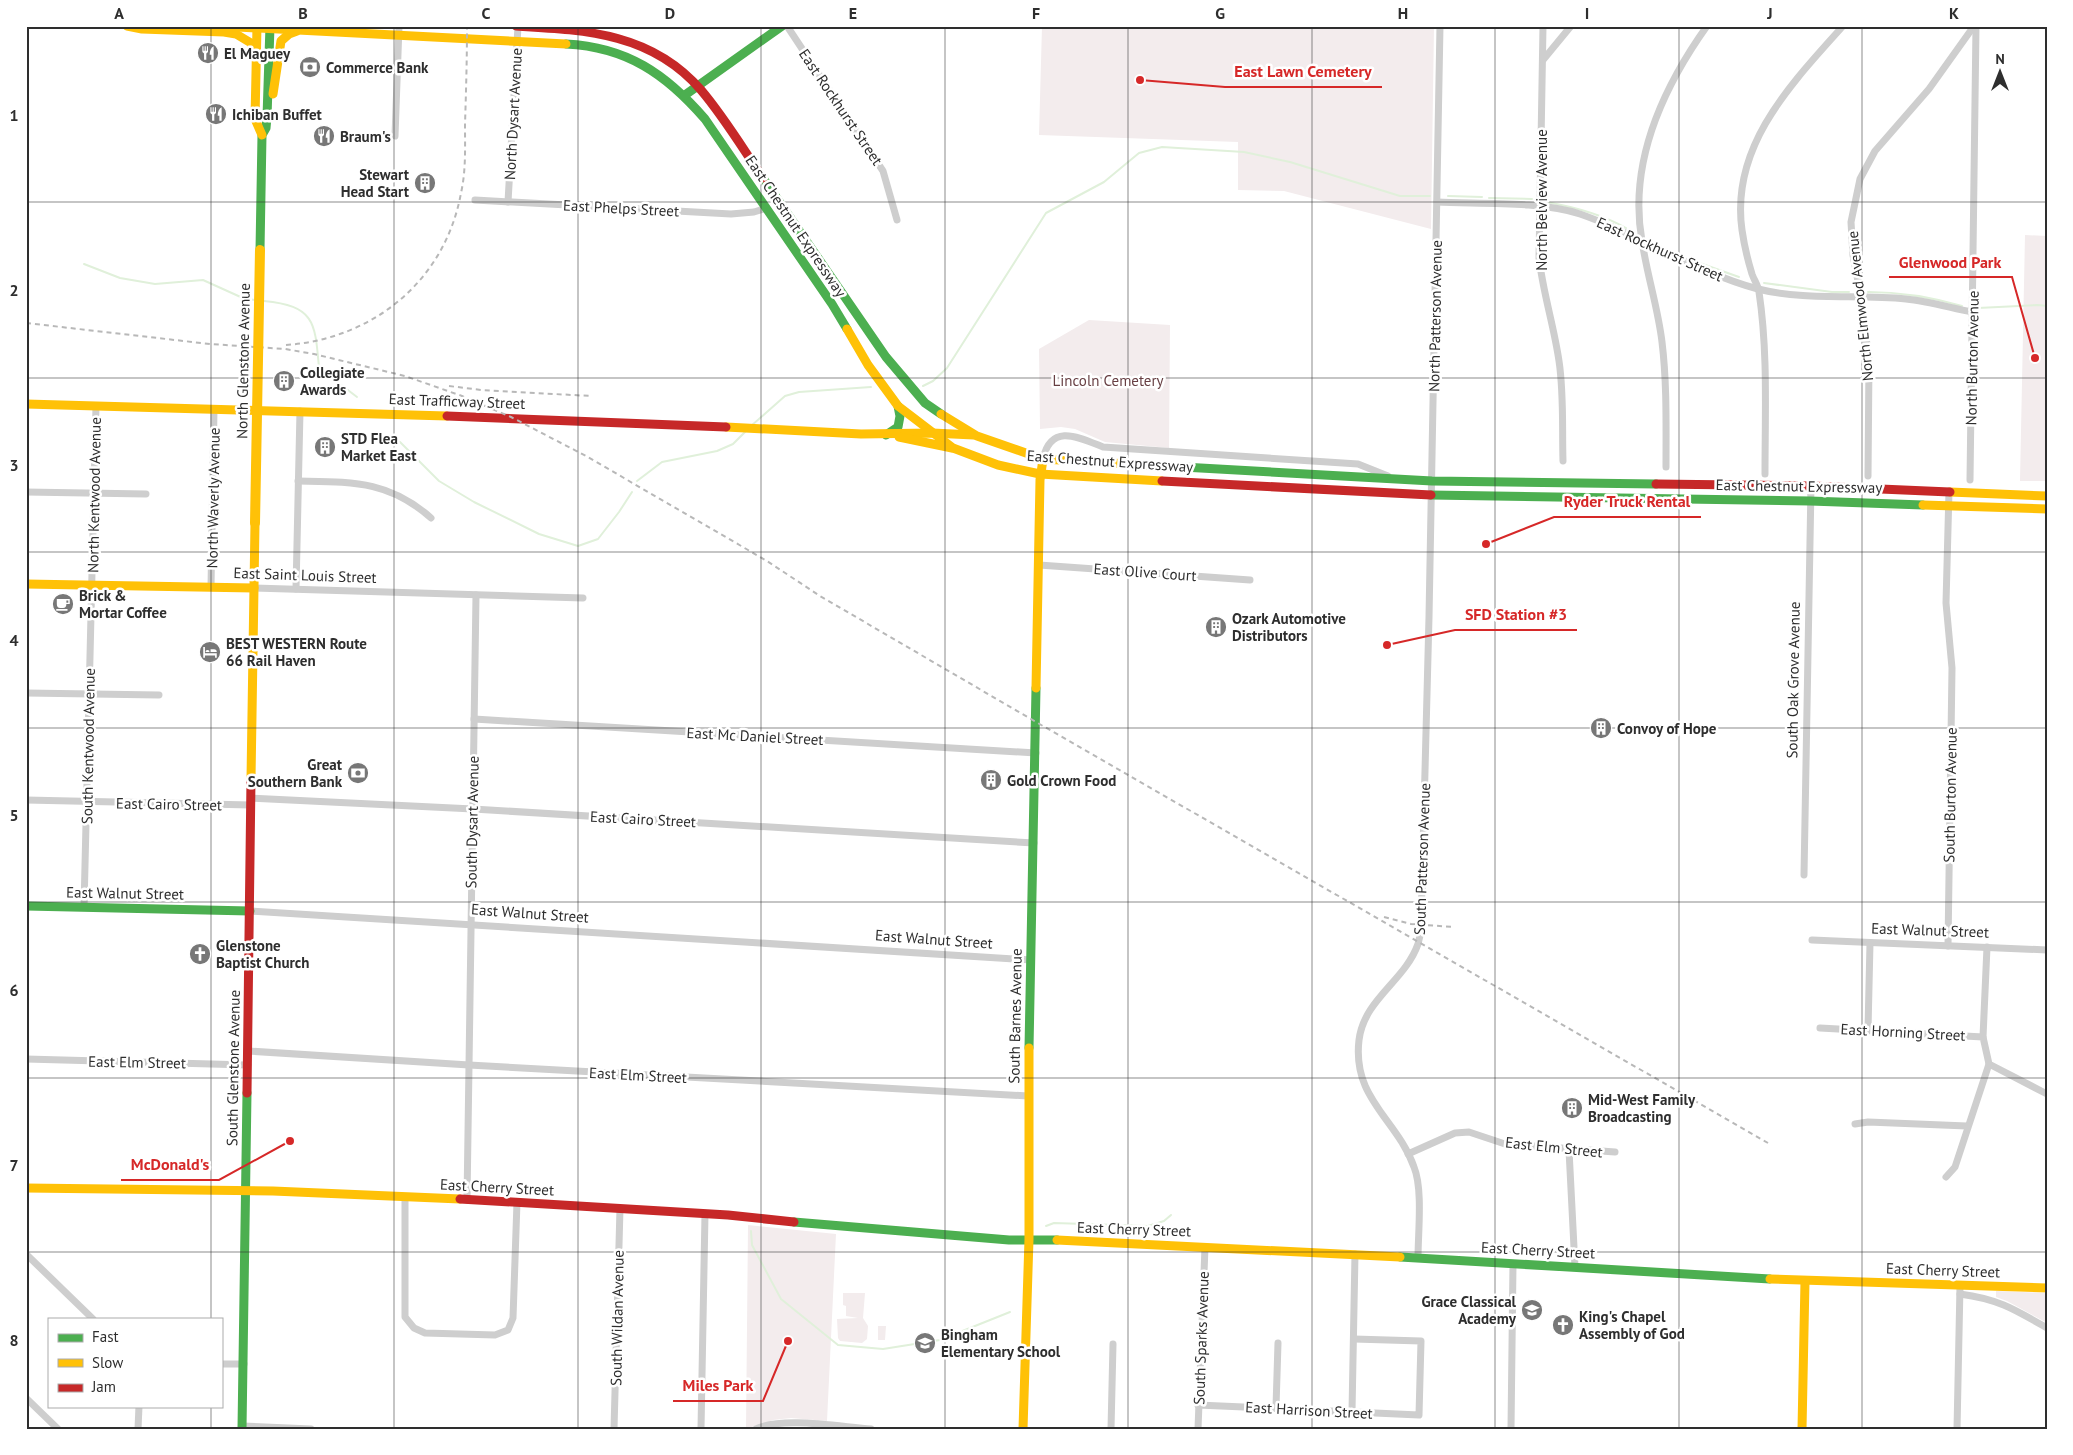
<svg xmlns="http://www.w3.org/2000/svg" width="2073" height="1455" font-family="'PT Sans',sans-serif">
  <rect width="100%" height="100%" fill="#fff"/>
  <g fill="#f3eced">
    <polygon points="1042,26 1434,26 1431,229 1284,191 1238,190 1238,142 1039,135"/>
    <polygon points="2025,235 2047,236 2047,481 2020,481"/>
    <polygon points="1089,320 1170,325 1169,448 1105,442 1075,429 1061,427 1040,429 1039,349"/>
    <polygon points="748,1225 836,1234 827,1421 791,1418 773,1420 746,1429"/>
    <polygon points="1996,1291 2047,1293 2047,1323 2007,1301 1996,1297"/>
    <polygon points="843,1293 865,1293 863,1318 868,1326 867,1339 862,1343 840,1341 838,1338 837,1319 858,1318 846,1316 846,1306 843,1305"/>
    <polygon points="878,1326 886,1326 885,1340 878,1340"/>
  </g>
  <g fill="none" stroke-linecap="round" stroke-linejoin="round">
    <g stroke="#e0f0da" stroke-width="2">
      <polyline points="1448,196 1482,197"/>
      <polyline points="1489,198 1532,199"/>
      <path d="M 1546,202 C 1575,207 1601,214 1626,228"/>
      <polyline points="1694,261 1739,277"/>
      <polyline points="84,264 120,278 155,284 203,280 245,299 256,300"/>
      <polyline points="1764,283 1832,292 1849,292"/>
      <path d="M 1868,292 C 1901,292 1931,297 1962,306"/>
      <path d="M 264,301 C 315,306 315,322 319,368 L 357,397"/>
      <polyline points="1978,308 2038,305 2047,306"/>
      <polyline points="923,386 933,381 947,368 1046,213 1104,182 1139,153 1162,147 1244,152 1290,162 1400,196 1430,196"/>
      <polyline points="751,426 785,396 799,392 871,387"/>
      <polyline points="400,442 439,481 474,502 539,534 578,546 598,539 619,512 632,492"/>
      <polyline points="637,481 662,462 717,451 733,444 746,431"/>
      <polyline points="1046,1226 1054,1223 1148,1226 1164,1221 1171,1215"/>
      <polyline points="751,1231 752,1245 781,1299 838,1345 883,1349 940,1340 1010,1312"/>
    </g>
    <g stroke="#cecece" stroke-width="7">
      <polyline points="787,26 883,171 897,220"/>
      <path d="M 1543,26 L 1539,258 C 1543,293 1554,326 1559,361 C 1564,394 1562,428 1563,461"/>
      <polyline points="1543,60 1571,26"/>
      <polyline points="395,136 399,26"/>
      <polyline points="475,200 731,214 754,212 767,208"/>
      <polyline points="508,202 518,26"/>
      <path d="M 1437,202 C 1478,204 1542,201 1580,214 C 1641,235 1695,272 1758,289 C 1806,301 1857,294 1906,299 C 1928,301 1951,308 1972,312"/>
      <path d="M 1043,459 C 1051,423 1078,437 1103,447 L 1358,464 L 1388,476"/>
      <path d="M 1666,467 C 1666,425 1667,383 1662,342 C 1658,308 1647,275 1642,241 C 1628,163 1662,89 1707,26"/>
      <path d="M 1765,474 C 1765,413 1768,352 1759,292 C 1758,285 1754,280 1752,274 C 1748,261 1744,244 1742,230 C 1730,146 1792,83 1843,26"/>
      <polyline points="1868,476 1869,361 1861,297 1853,255 1851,222 1860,179 1875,151 1929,89 1974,26"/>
      <polyline points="1970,480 1976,26"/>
      <path d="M 298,481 C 351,482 389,480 431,518"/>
      <polyline points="26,492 146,494"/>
      <polyline points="1039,565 1250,580"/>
      <polyline points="211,587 214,409"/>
      <polyline points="254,588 583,598"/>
      <polyline points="296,589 300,411"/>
      <polyline points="26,693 159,695"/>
      <polyline points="474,719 1036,753"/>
      <polyline points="251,798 473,809 1034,843"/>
      <polyline points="26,800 251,805"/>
      <polyline points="1804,875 1811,486"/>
      <polyline points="84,907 96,406"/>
      <polyline points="250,911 1031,960"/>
      <polyline points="1812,940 2047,950"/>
      <polyline points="1948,946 1952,668 1946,603 1949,491"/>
      <polyline points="1820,1028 1983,1037 1989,1064 2047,1094"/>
      <polyline points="1868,1030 1870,943"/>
      <polyline points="1983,1037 1987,947"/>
      <polyline points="248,1051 469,1065 1028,1096"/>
      <polyline points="26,1059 248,1065"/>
      <polyline points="1855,1124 1868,1122 1967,1126"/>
      <polyline points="1569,1150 1575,1267"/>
      <polyline points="1408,1154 1455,1133 1469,1132 1505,1144 1615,1152"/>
      <polyline points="1946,1177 1955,1167 1989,1064"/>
      <polyline points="405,1198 405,1317 414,1328 425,1333 495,1335 508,1330 513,1318 517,1202"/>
      <polyline points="467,1200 476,595"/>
      <polyline points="26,1254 93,1319"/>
      <path d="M 1418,1258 C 1418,1233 1423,1189 1414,1167 C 1397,1119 1352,1099 1359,1040 C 1364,999 1405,981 1418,944 C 1420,938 1421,931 1421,925 L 1429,617 L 1440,26"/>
      <path d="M 1960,1294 C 1998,1299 2014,1309 2047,1328"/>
      <polyline points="221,1364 244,1364"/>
      <polyline points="26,1398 58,1429"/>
      <polyline points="1198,1405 1419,1415 1421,1341 1354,1339"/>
      <polyline points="1276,1407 1278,1343"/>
      <polyline points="1352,1412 1355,1254"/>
      <polyline points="242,1426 311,1429"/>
      <polyline points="138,1429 139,1406"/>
      <polyline points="614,1429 620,1208"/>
      <polyline points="701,1429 705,1214"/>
      <path d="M 756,1429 C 782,1416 841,1427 871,1429"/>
      <polyline points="1111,1429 1113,1344"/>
      <polyline points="1198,1429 1205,1247"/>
      <polyline points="1511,1429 1513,1264"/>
      <polyline points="1957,1429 1960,1286"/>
    </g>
    <g stroke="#4caf50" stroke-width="9">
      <path d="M 566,44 C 627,47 666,74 705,119 L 832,304 L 847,329"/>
      <polyline points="685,95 782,26"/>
      <polyline points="763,178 886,357 925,403 941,414"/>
      <polyline points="260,250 262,135 266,128 267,117 270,26"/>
      <polyline points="886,435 898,427 900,416 898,406"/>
      <polyline points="1147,465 1432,481 1656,484"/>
      <polyline points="1431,495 1810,501 1923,505"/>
      <polyline points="26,906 250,911"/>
      <polyline points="1029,1048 1036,688"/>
      <polyline points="794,1222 1009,1240 1057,1240"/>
      <polyline points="1400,1257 1770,1279"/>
      <polyline points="242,1429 247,1093"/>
    </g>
    <g stroke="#ffc107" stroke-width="9">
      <polyline points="127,26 142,29 224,32 236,34 251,43 256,60"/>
      <polyline points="218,26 566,44"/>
      <polyline points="257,26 255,119 262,135"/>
      <polyline points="273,94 281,41 289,34 297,31"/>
      <polyline points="847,329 868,365 898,406 953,448 998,465 1040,474 1162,481"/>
      <polyline points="26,404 447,416"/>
      <polyline points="941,414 977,436 1043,459 1147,465"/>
      <polyline points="726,427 861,434 932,433 974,435"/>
      <polyline points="899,437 952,448"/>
      <polyline points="1950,492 2047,496"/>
      <polyline points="1923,505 2047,509"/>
      <polyline points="26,584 254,588"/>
      <polyline points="1036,688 1040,480 1043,459"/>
      <polyline points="251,779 255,523"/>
      <polyline points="26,1188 273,1191 460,1199"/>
      <polyline points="1057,1240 1400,1257"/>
      <polyline points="1770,1279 2047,1288"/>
      <polyline points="1023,1429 1029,1239 1029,1048"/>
      <polyline points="1802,1429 1805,1281"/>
    </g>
    <g stroke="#c62828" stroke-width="9">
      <path d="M 516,26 C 586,30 652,33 701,90 C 724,117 743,149 763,178"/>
      <polyline points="447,416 726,427"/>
      <polyline points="1162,481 1431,495"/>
      <polyline points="1656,484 1811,486 1950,492"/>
      <polyline points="247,1093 251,779"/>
      <polyline points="460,1199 728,1215 794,1222"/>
    </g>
    <g stroke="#b8b8b8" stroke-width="2" stroke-dasharray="5 4" stroke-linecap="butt">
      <polyline points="26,323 210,344 285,349 314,354 405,376 462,396 511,417 586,456 767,561 820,596 1036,722 1768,1143"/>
      <path d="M 286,345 C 373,339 445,281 461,193 C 466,171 465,148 465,125 C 466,92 467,59 467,26"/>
      <polyline points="449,386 481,390 591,396"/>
      <polyline points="1384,917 1411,924 1453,927"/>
    </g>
    <polyline stroke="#ffc107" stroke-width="10" points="255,523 260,250"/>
  </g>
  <path fill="none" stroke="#2e2e2e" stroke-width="1" stroke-opacity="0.55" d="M 211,26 L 211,1319M 394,26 L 394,1429M 578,26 L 578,1429M 761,26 L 761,1429M 945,26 L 945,1429M 1128,26 L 1128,1429M 1312,26 L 1312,1429M 1495,26 L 1495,1429M 1679,26 L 1679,1429M 1862,26 L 1862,1429M 26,202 L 2047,202M 26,378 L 2047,378M 26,552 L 2047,552M 26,728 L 2047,728M 26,902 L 2047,902M 26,1078 L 2047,1078M 26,1252 L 2047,1252M 211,1406 L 211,1429"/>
  <defs>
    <g id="restaurant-disc" transform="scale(1.125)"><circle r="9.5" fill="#777" stroke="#fff"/><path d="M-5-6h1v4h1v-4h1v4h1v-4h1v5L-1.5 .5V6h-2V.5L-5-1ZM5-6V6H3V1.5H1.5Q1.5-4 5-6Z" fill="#fff"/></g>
    <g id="bank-disc" transform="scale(1.125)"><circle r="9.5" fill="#777" stroke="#fff"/><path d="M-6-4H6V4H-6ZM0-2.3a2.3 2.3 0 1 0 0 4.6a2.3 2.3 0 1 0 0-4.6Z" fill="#fff"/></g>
    <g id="building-disc" transform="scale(1.125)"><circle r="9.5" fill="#777" stroke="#fff"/><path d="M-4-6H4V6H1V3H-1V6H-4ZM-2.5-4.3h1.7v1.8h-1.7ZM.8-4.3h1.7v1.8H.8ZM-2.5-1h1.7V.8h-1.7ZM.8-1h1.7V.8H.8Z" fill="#fff"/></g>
    <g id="cafe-disc" transform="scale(1.125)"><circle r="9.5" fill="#777" stroke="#fff"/><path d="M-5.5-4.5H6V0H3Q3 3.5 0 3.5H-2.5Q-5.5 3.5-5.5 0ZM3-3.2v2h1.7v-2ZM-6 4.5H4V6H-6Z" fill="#fff"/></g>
    <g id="hotel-disc" transform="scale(1.125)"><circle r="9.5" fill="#777" stroke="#fff"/><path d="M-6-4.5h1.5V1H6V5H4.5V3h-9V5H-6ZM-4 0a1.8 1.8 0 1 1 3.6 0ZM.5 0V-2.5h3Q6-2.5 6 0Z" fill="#fff"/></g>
    <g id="church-disc" transform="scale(1.125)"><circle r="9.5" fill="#777" stroke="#fff"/><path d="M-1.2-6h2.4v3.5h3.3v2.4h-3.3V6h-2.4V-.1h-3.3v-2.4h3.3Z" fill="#fff"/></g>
    <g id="school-disc" transform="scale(1.125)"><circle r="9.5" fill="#777" stroke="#fff"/><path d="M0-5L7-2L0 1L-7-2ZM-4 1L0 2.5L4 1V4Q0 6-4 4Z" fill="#fff"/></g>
  </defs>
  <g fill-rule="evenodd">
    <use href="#restaurant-disc" x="208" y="53"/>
    <use href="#bank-disc" x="310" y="67"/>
    <use href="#restaurant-disc" x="216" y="114"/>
    <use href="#restaurant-disc" x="324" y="136"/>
    <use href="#building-disc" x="425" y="183"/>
    <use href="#building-disc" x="284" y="381"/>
    <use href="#building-disc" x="325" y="447"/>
    <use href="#cafe-disc" x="63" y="604"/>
    <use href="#building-disc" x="1216" y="627"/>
    <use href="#hotel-disc" x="210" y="652"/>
    <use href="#building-disc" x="1601" y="728"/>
    <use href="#bank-disc" x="358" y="773"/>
    <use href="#building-disc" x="991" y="780"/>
    <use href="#church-disc" x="200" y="954"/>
    <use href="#building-disc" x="1572" y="1108"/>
    <use href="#school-disc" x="1532" y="1310"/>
    <use href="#church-disc" x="1563" y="1325"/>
    <use href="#school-disc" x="925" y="1343"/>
  </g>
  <g text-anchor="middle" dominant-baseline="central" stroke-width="5" stroke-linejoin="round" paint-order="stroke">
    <g font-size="15" font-weight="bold" fill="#2e2e2e" stroke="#fff" text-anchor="start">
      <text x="224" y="53">El Maguey</text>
      <text x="326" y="67">Commerce Bank</text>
      <text x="232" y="114">Ichiban Buffet</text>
      <text x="340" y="136">Braum's</text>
      <text x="409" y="174" text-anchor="end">Stewart<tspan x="409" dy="17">Head Start</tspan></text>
      <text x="300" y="372">Collegiate<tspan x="300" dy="17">Awards</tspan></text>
      <text x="341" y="438">STD Flea<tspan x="341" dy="17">Market East</tspan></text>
      <text x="79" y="595">Brick &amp;<tspan x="79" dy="17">Mortar Coffee</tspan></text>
      <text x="1232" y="618">Ozark Automotive<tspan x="1232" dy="17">Distributors</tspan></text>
      <text x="226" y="643">BEST WESTERN Route<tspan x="226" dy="17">66 Rail Haven</tspan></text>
      <text x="1617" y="728">Convoy of Hope</text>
      <text x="342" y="764" text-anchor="end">Great<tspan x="342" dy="17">Southern Bank</tspan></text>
      <text x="1007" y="780">Gold Crown Food</text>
      <text x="216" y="945">Glenstone<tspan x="216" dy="17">Baptist Church</tspan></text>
      <text x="1588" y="1099">Mid-West Family<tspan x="1588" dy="17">Broadcasting</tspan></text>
      <text x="1516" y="1301" text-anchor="end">Grace Classical<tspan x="1516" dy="17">Academy</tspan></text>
      <text x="1579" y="1316">King's Chapel<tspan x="1579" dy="17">Assembly of God</tspan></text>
      <text x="941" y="1334">Bingham<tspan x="941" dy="17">Elementary School</tspan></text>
    </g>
    <g font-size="15" fill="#2e2e2e" stroke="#fff">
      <text transform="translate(841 107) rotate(56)">East Rockhurst Street</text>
      <text transform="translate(513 114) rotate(-87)">North Dysart Avenue</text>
      <text transform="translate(1541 200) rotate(-90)">North Belview Avenue</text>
      <text transform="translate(621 208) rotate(3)">East Phelps Street</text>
      <text transform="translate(796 226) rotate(56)">East Chestnut Expressway</text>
      <text transform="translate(1660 249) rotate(24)">East Rockhurst Street</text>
      <text transform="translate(1860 306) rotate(-96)">North Elmwood Avenue</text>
      <text transform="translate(1435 316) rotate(-89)">North Patterson Avenue</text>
      <text transform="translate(1972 358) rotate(-89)">North Burton Avenue</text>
      <text transform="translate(243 361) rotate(-89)">North Glenstone Avenue</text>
      <text transform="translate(457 401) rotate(2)">East Trafficway Street</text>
      <text transform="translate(1110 461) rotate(4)">East Chestnut Expressway</text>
      <text transform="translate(1799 486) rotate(1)">East Chestnut Expressway</text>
      <text transform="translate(94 495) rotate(-89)">North Kentwood Avenue</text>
      <text transform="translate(213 498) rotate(-89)">North Waverly Avenue</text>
      <text transform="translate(1145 572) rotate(4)">East Olive Court</text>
      <text transform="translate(305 575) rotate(2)">East Saint Louis Street</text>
      <text transform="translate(1793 680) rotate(-89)">South Oak Grove Avenue</text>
      <text transform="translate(755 736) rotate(3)">East Mc Daniel Street</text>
      <text transform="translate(88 746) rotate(-89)">South Kentwood Avenue</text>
      <text transform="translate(1950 795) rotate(-89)">South Burton Avenue</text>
      <text transform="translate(169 804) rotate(1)">East Cairo Street</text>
      <text transform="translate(643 819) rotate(3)">East Cairo Street</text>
      <text transform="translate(472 822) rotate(-89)">South Dysart Avenue</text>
      <text transform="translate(1422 859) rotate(-88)">South Patterson Avenue</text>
      <text transform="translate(125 893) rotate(1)">East Walnut Street</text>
      <text transform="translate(530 913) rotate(4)">East Walnut Street</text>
      <text transform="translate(1930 930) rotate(2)">East Walnut Street</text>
      <text transform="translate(934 939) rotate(4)">East Walnut Street</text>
      <text transform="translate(1015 1016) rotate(-89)">South Barnes Avenue</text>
      <text transform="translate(1903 1032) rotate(3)">East Horning Street</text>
      <text transform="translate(137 1062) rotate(1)">East Elm Street</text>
      <text transform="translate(233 1068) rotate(-89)">South Glenstone Avenue</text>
      <text transform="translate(638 1075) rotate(3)">East Elm Street</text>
      <text transform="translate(1554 1147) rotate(6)">East Elm Street</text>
      <text transform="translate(497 1187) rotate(3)">East Cherry Street</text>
      <text transform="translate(1134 1229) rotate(2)">East Cherry Street</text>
      <text transform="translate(1538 1250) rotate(3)">East Cherry Street</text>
      <text transform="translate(1943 1270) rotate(2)">East Cherry Street</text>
      <text transform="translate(617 1318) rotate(-89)">South Wildan Avenue</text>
      <text transform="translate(1201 1338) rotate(-88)">South Sparks Avenue</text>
      <text transform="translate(1309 1410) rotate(3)">East Harrison Street</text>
    </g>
    <g font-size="15" fill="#673f43" stroke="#fff">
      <text x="1108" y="380">Lincoln Cemetery</text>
    </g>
  </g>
  <path fill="none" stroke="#d62828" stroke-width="2" d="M1140 80L1225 87H1382M2035 358L2012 277H1889M1486 544L1554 517H1701M1387 645L1455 630H1577M290 1141L219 1180H121M788 1341L763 1401H673"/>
  <g fill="#d62828" stroke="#fff" stroke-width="2">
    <circle cx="1140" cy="80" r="5"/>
    <circle cx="2035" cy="358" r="5"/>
    <circle cx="1486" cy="544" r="5"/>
    <circle cx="1387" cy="645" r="5"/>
    <circle cx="290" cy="1141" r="5"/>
    <circle cx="788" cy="1341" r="5"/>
  </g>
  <g font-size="16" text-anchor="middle" font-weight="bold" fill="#d62828" stroke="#fff" stroke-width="5" stroke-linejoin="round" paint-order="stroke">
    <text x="1303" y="77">East Lawn Cemetery</text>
    <text x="1950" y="268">Glenwood Park</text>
    <text x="1627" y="507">Ryder Truck Rental</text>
    <text x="1516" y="620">SFD Station #3</text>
    <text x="170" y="1170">McDonald's</text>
    <text x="718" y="1391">Miles Park</text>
  </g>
  <rect width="2073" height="1455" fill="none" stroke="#ffffff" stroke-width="55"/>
  <rect x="48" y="1318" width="175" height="90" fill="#ffffff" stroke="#ababab"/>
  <rect x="58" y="1334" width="25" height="8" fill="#4caf50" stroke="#ababab"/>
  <text x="92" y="1342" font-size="15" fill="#2e2e2e">Fast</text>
  <rect x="58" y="1359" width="25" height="8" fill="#ffc107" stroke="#ababab"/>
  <text x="92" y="1368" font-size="15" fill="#2e2e2e">Slow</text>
  <rect x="58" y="1384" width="25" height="8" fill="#c62828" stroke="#ababab"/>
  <text x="92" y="1392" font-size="15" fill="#2e2e2e">Jam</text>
  <g transform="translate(2000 72)" stroke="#ffffff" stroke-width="4" paint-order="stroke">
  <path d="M0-4L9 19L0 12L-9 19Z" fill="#2e2e2e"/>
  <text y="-8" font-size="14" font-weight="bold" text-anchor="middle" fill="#2e2e2e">N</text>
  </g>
  <rect x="28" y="28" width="2018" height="1400" fill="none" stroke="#2e2e2e" stroke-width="2"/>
  <g font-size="16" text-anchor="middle" font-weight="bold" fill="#2e2e2e">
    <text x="119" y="19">A</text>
    <text x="303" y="19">B</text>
    <text x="486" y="19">C</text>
    <text x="670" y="19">D</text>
    <text x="853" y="19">E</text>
    <text x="1036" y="19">F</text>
    <text x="1220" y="19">G</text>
    <text x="1403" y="19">H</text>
    <text x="1587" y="19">I</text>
    <text x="1770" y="19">J</text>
    <text x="1954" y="19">K</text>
    <text x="14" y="121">1</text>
    <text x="14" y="296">2</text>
    <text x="14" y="471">3</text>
    <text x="14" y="646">4</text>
    <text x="14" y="821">5</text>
    <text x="14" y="996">6</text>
    <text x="14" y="1171">7</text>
    <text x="14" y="1346">8</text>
  </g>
</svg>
